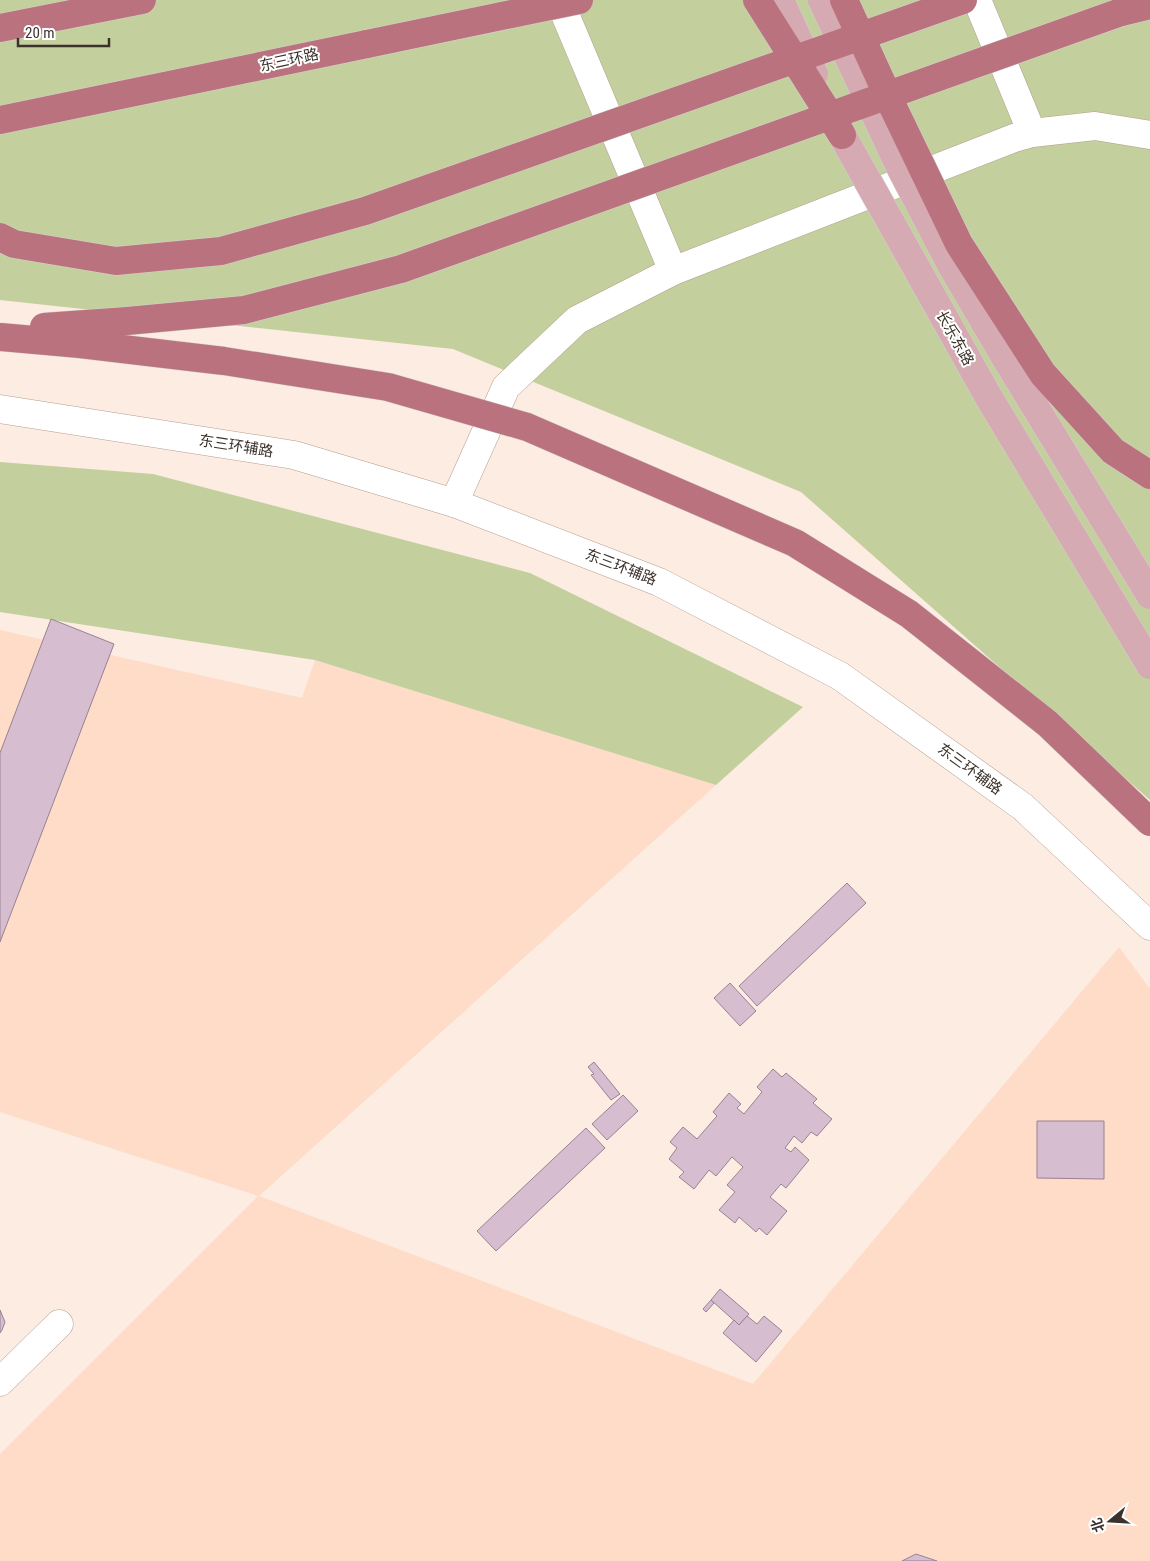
<svg xmlns="http://www.w3.org/2000/svg" width="1150" height="1561" font-family="'Roboto Condensed','Noto Sans SC',sans-serif">
  <rect width="100%" height="100%" fill="#fcece2"/>
  <polygon fill="#fedcc7" points="0,630 302,698 315,660 716,785 259,1196 753,1384 1119,947 1150,989 1150,1561 0,1561 0,1454 258,1196 0,1112"/>
  <g fill="#c3cf9c">
    <polygon points="0,0 1150,0 1150,800 801,492 453,349 0,300"/>
    <polygon points="0,462 153,474 530,573 803,707 716,785 315,660 0,612"/>
  </g>
  <g fill="#d6bed0" stroke="#988192">
    <polygon points="51,619 114,644 0,942 0,753"/>
    <polygon points="847,883 866,903 757,1006 739,986"/>
    <polygon points="730,983 756,1011 740,1026 714,998"/>
    <polygon points="594,1062 620,1094 611,1100 591,1075 594,1074 588,1067"/>
    <polygon points="773,1069 782,1077 786,1073 817,1099 813,1103 832,1119 817,1136 811,1132 802,1143 794,1136 785,1148 791,1152 795,1147 809,1160 786,1188 781,1184 770,1197 787,1211 767,1235 759,1228 756,1232 739,1217 735,1223 719,1210 735,1192 727,1185 743,1167 732,1157 716,1176 709,1170 694,1189 679,1177 684,1172 669,1159 677,1148 670,1142 683,1127 697,1139 717,1116 713,1112 729,1093 741,1104 737,1108 744,1114 762,1092 757,1087"/>
    <polygon points="623,1095 638,1111 607,1140 592,1124"/>
    <polygon points="1037,1121 1104,1121 1104,1179 1037,1178"/>
    <polygon points="586,1128 605,1148 496,1251 477,1231"/>
    <polygon points="720,1289 749,1314 739,1325 711,1300"/>
    <polygon points="711,1300 714,1303 706,1312 703,1309"/>
    <polygon points="0,1310 5,1322 2,1330 0,1333"/>
    <polygon points="747,1316 757,1324 764,1316 782,1331 756,1362 723,1333 734,1320 739,1325"/>
    <polygon points="916,1554 937,1561 902,1561"/>
  </g>
  <g fill="none" stroke-linecap="round" stroke-linejoin="round">
    <g stroke="#b79e8f" stroke-width="29">
      <polyline id="street" points="0,1382 59,1324"/>
    </g>
    <g stroke="#b79e8f" stroke-width="29">
      <g id="secondary">
        <polyline points="559,0 673,271"/>
        <polyline points="977,0 1032,133"/>
        <polyline points="0,409 294,455 454,503 659,582 840,676 1023,807 1150,926"/>
        <polyline points="454,503 506,387 577,320 673,271 1014,138 1032,133 1095,126 1150,135"/>
      </g>
    </g>
    <g stroke="#d4d2d1" stroke-width="29">
      <g id="highway">
        <polyline points="1118,13 1150,5"/>
        <polyline points="0,28 142,0"/>
        <polyline points="0,120 367,44"/>
      </g>
    </g>
    <use href="#street" stroke="#fff" stroke-width="28"/>
    <use href="#secondary" stroke="#fff" stroke-width="28"/>
    <use href="#highway" stroke="#ba727e" stroke-width="28"/>
    <g stroke="#d4d2d1" stroke-width="29" stroke-linecap="butt">
      <g id="primary-bridge">
        <polyline points="780,0 814,74"/>
        <polyline points="822,0 897,161 951,265 1006,359 1150,595"/>
        <polyline points="831,113 842,135 988,396 1150,665"/>
      </g>
    </g>
    <g stroke="#d4d2d1" stroke-width="29" stroke-linecap="butt">
      <g id="highway-bridge">
        <polyline points="757,0 842,135"/>
        <polyline points="844,0 893,107 959,244 1043,374 1113,451 1150,475"/>
        <polyline points="367,44 579,0"/>
        <polyline points="0,237 14,244 116,261 221,251 365,211 963,0"/>
        <polyline points="44,327 127,321 244,310 401,269 1118,13"/>
        <polyline points="0,337 80,344 224,361 388,387 527,427 795,543 909,614 1048,724 1150,822"/>
      </g>
    </g>
    <use href="#primary-bridge" stroke="#d6aab2" stroke-width="28"/>
    <use href="#highway-bridge" stroke="#ba727e" stroke-width="28"/>
  </g>
  <g text-anchor="middle" dominant-baseline="central" stroke-width="4" stroke-linejoin="round" paint-order="stroke">
    <g font-size="15" fill="#3c322c" stroke="#fff">
      <text transform="translate(289 60) rotate(-12)">东三环路</text>
      <text transform="translate(955 338) rotate(61)">长乐东路</text>
      <text transform="translate(236 446) rotate(9)">东三环辅路</text>
      <text transform="translate(621 567) rotate(21)">东三环辅路</text>
      <text transform="translate(970 769) rotate(36)">东三环辅路</text>
    </g>
  </g>
  <g transform="translate(1110 1521) rotate(252)" stroke="#ffffff" stroke-width="4" paint-order="stroke">
  <path d="M0-4L9 19L0 12L-9 19Z" fill="#3c322c"/>
  <text y="-8" font-size="14" font-weight="bold" text-anchor="middle" fill="#3c322c">北</text>
  </g>
  <path d="M18 38v8h91v-8" fill="none" stroke="#3c322c" stroke-width="2.5"/>
  <text x="25" y="38" font-size="15" fill="#3c322c" stroke="#ffffff" stroke-width="4" paint-order="stroke">20 m</text>
</svg>
